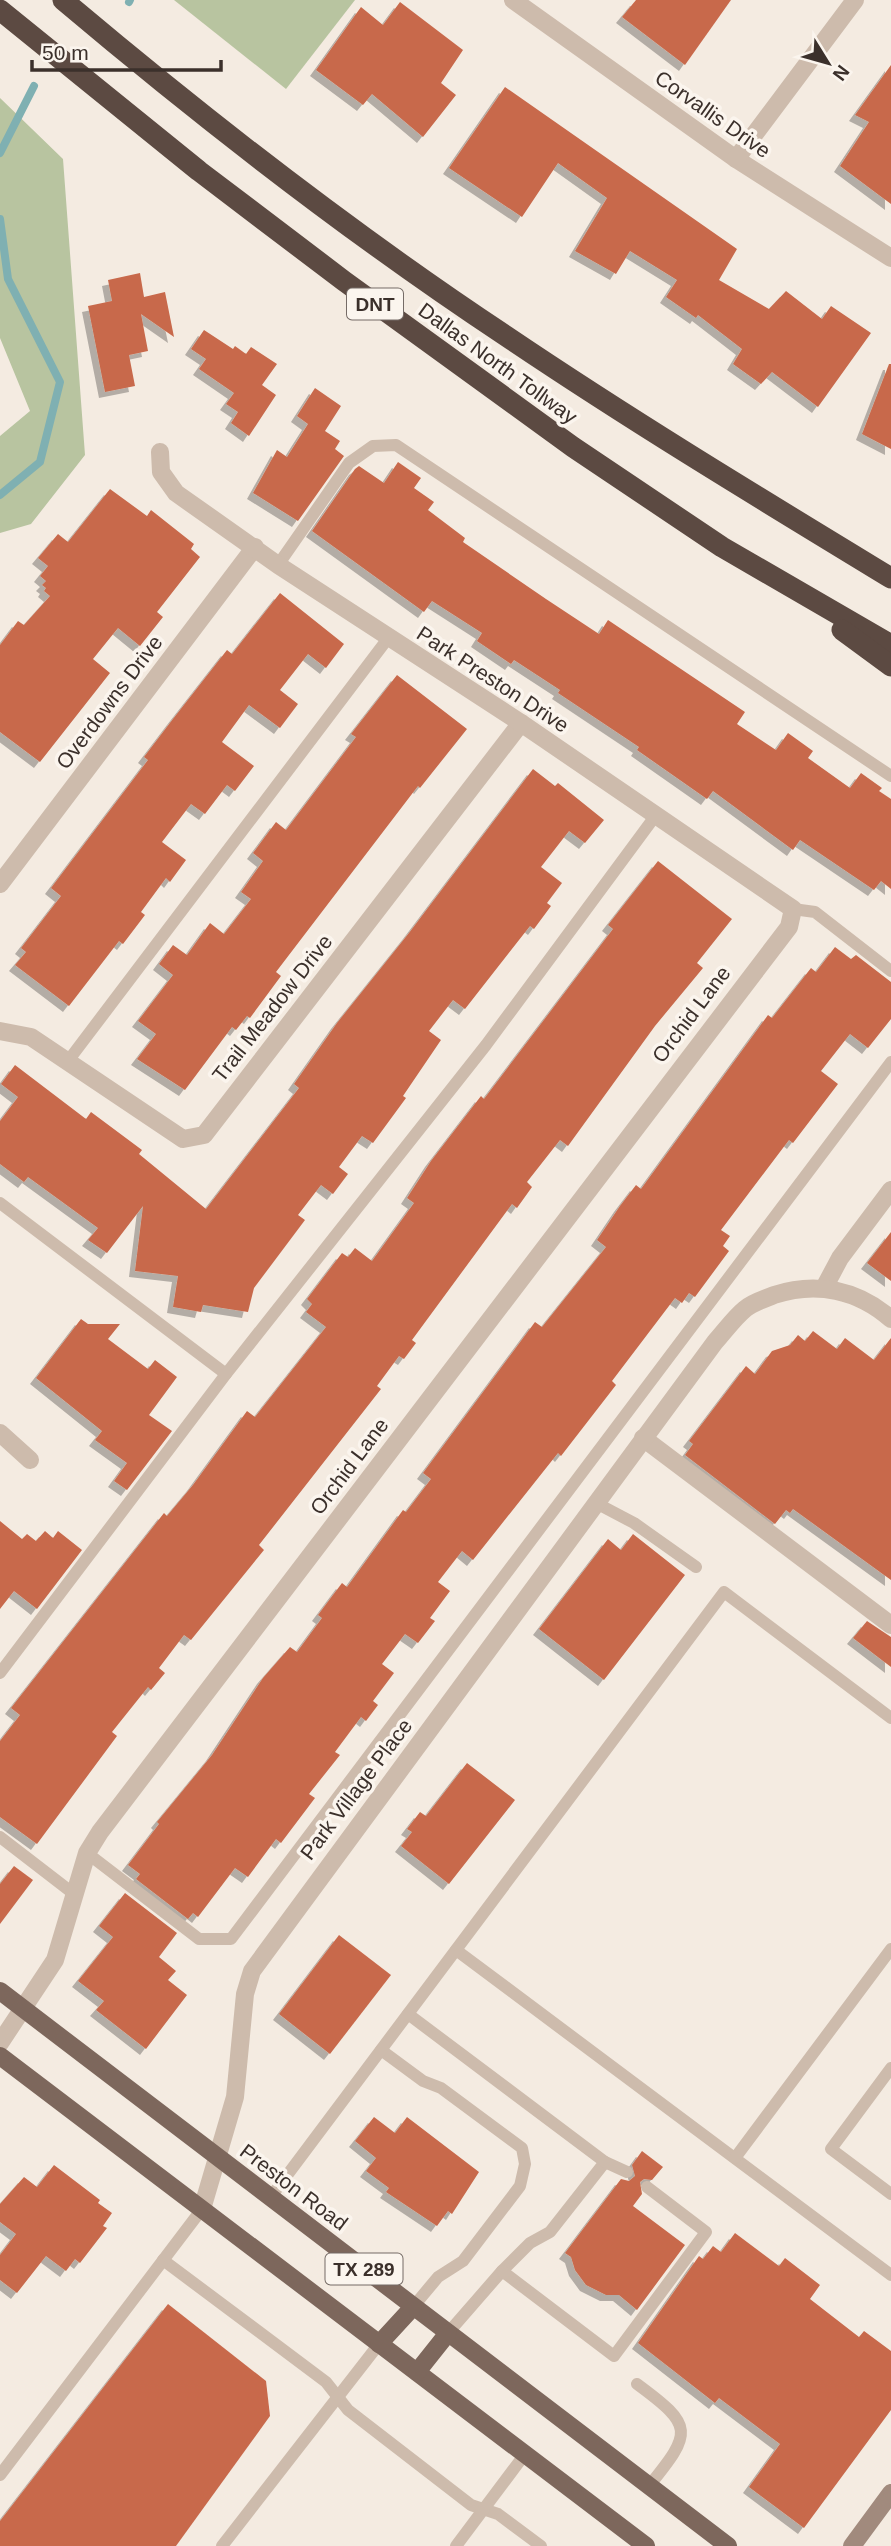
<svg xmlns="http://www.w3.org/2000/svg" width="891" height="2546" font-family="Helvetica,sans-serif">
  <defs>
    <filter id="shadow"><feDropShadow dx="-6" dy="6" stdDeviation="0" flood-color="#0004"/></filter>
  </defs>
  <rect width="100%" height="100%" fill="#f4ebe1"/>
  <g fill="#b8c4a0">
    <polygon points="174,0 355,0 286,89"/>
    <polygon points="0,98 63,159 85,455 31,524 0,533 0,436 30,411 0,338"/>
  </g>
  <g fill="none" stroke-linecap="round" stroke-linejoin="round">
    <g stroke="#7fb0b2" stroke-width="8">
      <polyline points="129,2 130,0"/>
      <polyline points="0,153 34,86"/>
      <polyline points="0,219 8,279 60,382 40,462 0,495"/>
    </g>
  </g>
  <g fill="#c8694b" filter="url(#shadow)">
    <polygon points="636,0 731,0 685,65 622,17"/>
    <polygon points="400,2 463,50 441,83 456,95 423,137 372,94 363,105 316,70 361,7 383,25"/>
    <polygon points="891,65 891,204 840,166 869,122 855,115"/>
    <polygon points="505,87 737,249 719,280 769,309 786,291 822,319 831,306 871,333 818,407 772,372 761,384 733,364 742,349 698,315 696,318 666,297 677,280 630,251 616,274 575,251 607,198 558,163 522,217 449,168"/>
    <polygon points="140,273 144,297 165,292 174,337 141,314 148,351 129,355 135,386 105,392 88,306 112,301 108,280"/>
    <polygon points="204,330 233,349 235,346 246,354 251,347 277,364 262,385 276,395 249,436 231,423 238,412 226,404 234,393 199,369 206,359 191,349"/>
    <polygon points="889,364 891,364 891,449 862,434"/>
    <polygon points="315,388 341,406 325,431 340,441 335,449 344,456 298,521 253,493 277,450 287,457 308,424 297,416"/>
    <polygon points="398,462 421,478 414,488 434,502 428,510 465,538 463,542 546,599 599,634 608,620 745,712 737,724 776,750 788,733 813,751 808,758 850,788 861,773 882,788 879,791 891,799 891,889 881,881 874,890 800,840 793,850 713,791 707,799 637,750 639,747 558,693 560,690 514,660 511,664 477,641 482,633 432,601 424,612 312,531 355,469 359,466 384,483"/>
    <polygon points="110,489 147,516 151,510 194,544 191,549 200,557 157,612 163,617 140,646 118,628 93,659 110,673 40,762 0,732 0,645 18,621 24,625 50,596 44,591 46,588 42,585 46,581 40,576 48,566 38,558 58,534 68,542"/>
    <polygon points="280,593 344,644 326,668 308,654 280,690 298,704 280,728 249,705 222,742 254,766 235,791 227,785 205,814 191,804 162,842 186,860 170,882 166,878 141,912 145,915 123,944 119,941 69,1006 15,965 26,952 21,948 61,896 51,888 148,760 144,757 173,719 227,650 232,654"/>
    <polygon points="397,675 467,729 420,788 418,786 276,972 281,976 250,1018 247,1016 236,1030 232,1027 185,1090 137,1059 156,1034 138,1021 173,975 159,964 173,945 187,955 210,923 224,934 251,899 241,892 263,861 253,853 276,822 286,830 356,737 351,734"/>
    <polygon points="533,769 555,786 558,783 604,820 585,843 569,831 541,867 562,883 547,903 551,906 534,929 530,926 465,1009 453,1000 429,1031 441,1040 403,1096 406,1098 373,1143 362,1136 339,1167 348,1174 333,1194 321,1185 298,1215 305,1220 254,1288 248,1312 203,1305 201,1312 173,1307 178,1276 135,1271 143,1206 107,1253 88,1240 98,1228 28,1177 24,1182 0,1164 0,1121 18,1097 1,1084 15,1065 86,1119 91,1112 142,1150 139,1154 206,1209 299,1088 294,1084 337,1023 409,933"/>
    <polygon points="658,861 732,919 697,963 703,968 655,1026 568,1146 560,1140 527,1182 532,1187 517,1208 512,1204 412,1340 416,1343 404,1359 399,1356 377,1386 381,1389 259,1545 264,1550 191,1640 184,1635 159,1668 165,1673 151,1690 148,1687 112,1732 117,1736 37,1844 0,1817 0,1741 20,1715 11,1708 164,1513 167,1516 193,1485 247,1411 255,1417 326,1327 306,1312 312,1304 307,1299 342,1253 348,1257 355,1248 372,1261 414,1203 407,1198 431,1161 481,1096 484,1099 613,929 608,925"/>
    <polygon points="835,947 851,959 856,955 891,982 891,1019 868,1048 850,1034 821,1071 838,1084 793,1143 789,1140 721,1230 730,1236 723,1246 729,1251 695,1297 689,1293 682,1303 675,1298 612,1381 616,1385 561,1456 558,1453 473,1560 462,1551 438,1582 450,1591 430,1618 435,1621 418,1643 405,1634 382,1664 394,1673 373,1701 378,1705 366,1721 361,1717 335,1752 340,1755 309,1794 315,1798 281,1843 276,1839 248,1877 235,1868 198,1917 193,1913 188,1919 136,1879 140,1874 128,1865 159,1824 157,1822 212,1755 263,1678 290,1647 297,1652 322,1618 318,1615 342,1583 347,1587 403,1510 406,1512 431,1479 423,1473 535,1322 542,1327 606,1247 597,1240 620,1206 636,1185 641,1189 768,1015 772,1018 811,968 816,972"/>
    <polygon points="891,1232 891,1281 867,1263"/>
    <polygon points="81,1319 88,1324 120,1324 108,1339 148,1369 155,1360 177,1377 149,1415 172,1431 127,1490 114,1481 127,1463 95,1440 102,1431 36,1378"/>
    <polygon points="813,1331 837,1349 845,1338 874,1360 891,1338 891,1580 793,1509 790,1513 786,1510 775,1524 685,1455 693,1444 689,1441 746,1366 755,1374 772,1351 790,1345 798,1335 805,1341"/>
    <polygon points="0,1521 22,1539 27,1534 36,1541 45,1531 53,1538 58,1531 82,1550 37,1609 14,1591 0,1609"/>
    <polygon points="633,1534 685,1575 604,1680 539,1629 608,1539 621,1550"/>
    <polygon points="867,1621 891,1637 891,1667 853,1638"/>
    <polygon points="467,1763 515,1800 449,1884 401,1846 412,1832 407,1829 420,1812 426,1816"/>
    <polygon points="14,1866 33,1880 0,1924 0,1884"/>
    <polygon points="125,1893 177,1933 159,1957 176,1971 168,1980 187,1995 146,2049 96,2010 104,2001 78,1981 113,1937 99,1926"/>
    <polygon points="339,1935 391,1975 330,2054 279,2014"/>
    <polygon points="374,2117 395,2133 407,2117 479,2172 452,2214 448,2211 437,2226 386,2192 389,2188 366,2171 376,2158 355,2141"/>
    <polygon points="642,2151 663,2167 652,2180 644,2179 640,2182 642,2194 633,2206 685,2245 637,2310 619,2295 606,2295 586,2285 575,2270 571,2257 565,2253 621,2179 629,2181 635,2176 632,2165"/>
    <polygon points="54,2165 100,2200 98,2203 112,2213 103,2226 107,2228 80,2263 75,2259 66,2271 46,2256 17,2293 0,2280 0,2255 16,2234 0,2222 0,2204 24,2177 37,2187"/>
    <polygon points="735,2233 779,2266 785,2258 820,2285 810,2299 859,2337 864,2331 891,2351 891,2410 804,2528 749,2487 780,2444 719,2398 715,2403 638,2343 699,2256 703,2259 713,2246 721,2252"/>
    <polygon points="168,2304 266,2381 270,2416 176,2546 0,2546 0,2521"/>
  </g>
  <g fill="none" stroke-linecap="round" stroke-linejoin="round">
    <g stroke="#cdbbac" stroke-width="12">
      <polyline points="278,565 349,463 373,446 396,445 891,776"/>
      <polyline points="793,909 815,912 891,971"/>
      <polyline points="68,1061 389,637"/>
      <polyline points="0,1203 226,1374"/>
      <polyline points="596,1503 634,1523 696,1567"/>
      <polyline points="0,1673 226,1374 486,1045 656,815"/>
      <polyline points="0,1837 74,1894"/>
      <polyline points="87,1853 199,1939 231,1939 891,1062"/>
      <polyline points="456,1950 891,2275"/>
      <polyline points="408,2014 605,2162 550,2232 530,2243 502,2271 448,2333"/>
      <polyline points="381,2050 423,2081 441,2088 522,2148 525,2164 520,2186 463,2261 438,2277 413,2307"/>
      <polyline points="891,2068 831,2149 891,2194"/>
      <polyline points="735,2158 891,1949"/>
      <polyline points="605,2162 627,2172"/>
      <polyline points="270,2198 724,1592 891,1718"/>
      <polyline points="163,2260 326,2382 348,2410 471,2505 498,2514 541,2546"/>
      <polyline points="502,2271 614,2356 706,2232 647,2187"/>
      <path d="M 637,2384 C 694,2426 693,2432 649,2486"/>
      <polyline points="0,2475 202,2209"/>
      <polyline points="222,2546 379,2344"/>
      <polyline points="456,2546 525,2454"/>
    </g>
    <g stroke="#cdbbac" stroke-width="18">
      <polyline points="513,0 736,159 891,258"/>
      <polyline points="736,159 855,0"/>
      <polyline points="0,884 255,547"/>
      <polyline points="0,1031 31,1037 183,1139 204,1135 521,723"/>
      <polyline points="824,1288 840,1258 891,1190"/>
      <polyline points="0,1433 30,1460"/>
      <polyline points="643,1438 891,1625"/>
      <polyline points="0,2043 55,1960 87,1853 100,1832 789,927 793,909 521,723 278,565 176,493 161,472 160,452"/>
      <path d="M 202,2209 L 235,2097 L 245,1994 L 252,1971 L 715,1342 C 725,1331 734,1318 745,1309 C 753,1302 765,1299 774,1295 C 817,1281 858,1290 891,1319"/>
    </g>
    <polyline stroke="#a18a7d" stroke-width="18" points="852,2546 891,2493"/>
    <g stroke="#7d675c" stroke-width="18">
      <polyline points="0,1991 728,2546"/>
      <polyline points="0,2056 646,2546"/>
      <polyline points="379,2344 413,2307"/>
      <polyline points="417,2372 448,2333"/>
    </g>
    <g stroke="#5c4a42" stroke-width="21">
      <path d="M 63,0 C 204,119 352,234 506,336 C 632,421 761,499 891,578"/>
      <polyline points="0,10 199,171 344,281 573,447 722,547 891,645"/>
      <polyline points="842,630 891,666"/>
    </g>
  </g>
  <g text-anchor="middle" dominant-baseline="central" stroke-width="7" stroke-linejoin="round" paint-order="stroke">
    <g fill="#fbf5ee" stroke="#756b66" stroke-width="2">
      <rect x="347" y="288.5" width="56" height="31" rx="5"/>
      <rect x="325.5" y="2253.5" width="77" height="31" rx="5"/>
    </g>
    <g font-size="19" font-weight="bold" fill="#3b302b">
      <text x="375" y="304">DNT</text>
      <text x="364" y="2269">TX 289</text>
    </g>
    <g font-size="21" fill="#3b302b" stroke="#fbf5ee">
      <text transform="translate(713 114) rotate(35)">Corvallis Drive</text>
      <text transform="translate(498 363) rotate(36)">Dallas North Tollway</text>
      <text transform="translate(493 679) rotate(33)">Park Preston Drive</text>
      <text transform="translate(109 702) rotate(-53)">Overdowns Drive</text>
      <text transform="translate(272 1008) rotate(-52)">Trail Meadow Drive</text>
      <text transform="translate(691 1014) rotate(-53)">Orchid Lane</text>
      <text transform="translate(349 1466) rotate(-53)">Orchid Lane</text>
      <text transform="translate(356 1789) rotate(-53)">Park Village Place</text>
      <text transform="translate(294 2187) rotate(37)">Preston Road</text>
    </g>
  </g>
  <g transform="translate(828 63) rotate(127)" stroke="#fbf5ee" stroke-width="5" paint-order="stroke">
  <path d="M0-5L12 26L0 18L-12 26Z" fill="#3b302b"/>
  <text y="-10" font-size="19" font-weight="bold" text-anchor="middle" fill="#3b302b">N</text>
  </g>
  <path d="M32 60v10h189v-10" fill="none" stroke="#3b302b" stroke-width="3.5"/>
  <text x="42" y="60" font-size="21" fill="#3b302b" stroke="#fbf5ee" stroke-width="5" paint-order="stroke">50 m</text>
</svg>
